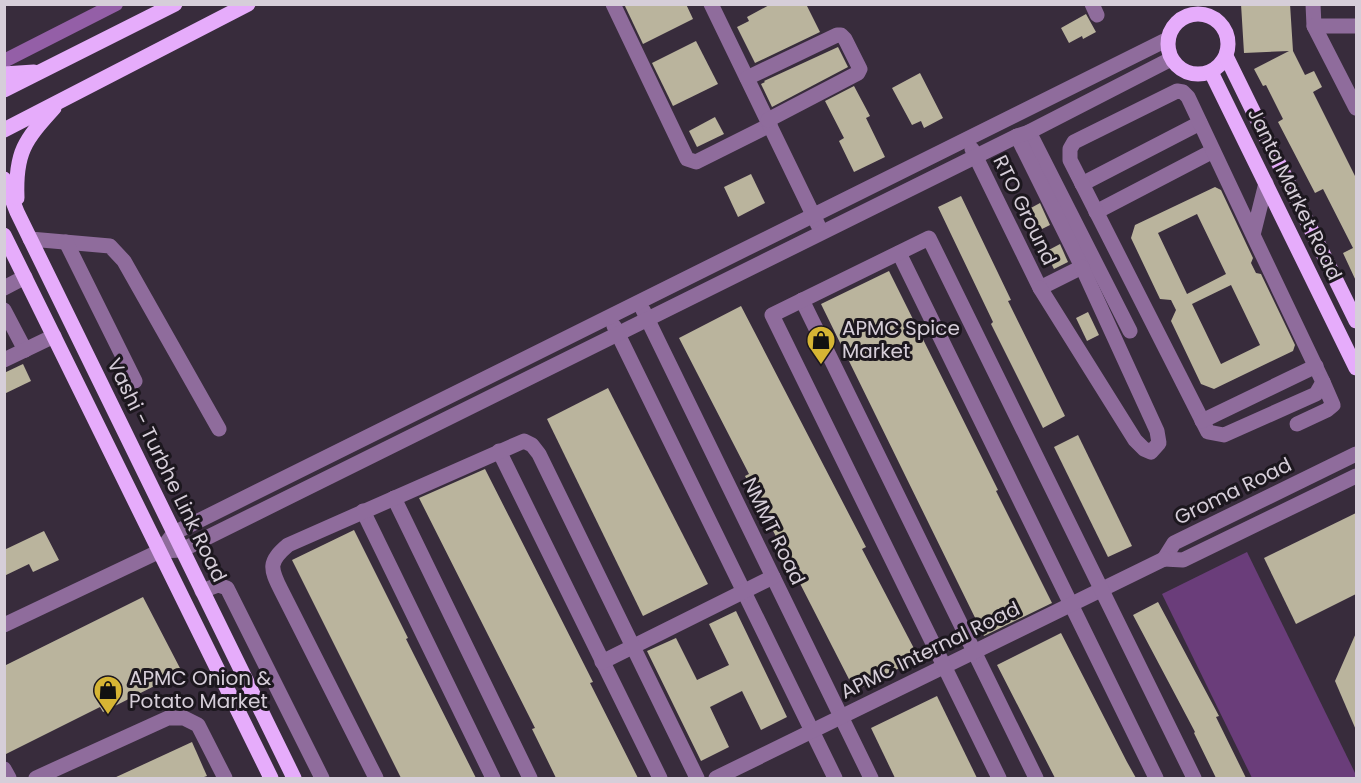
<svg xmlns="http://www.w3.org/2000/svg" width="1361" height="783" font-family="Poppins,sans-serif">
  <rect width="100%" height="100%" fill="#382c3c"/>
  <polygon fill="#6a3d7a" points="1247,552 1356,775 1356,778 1252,778 1162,594"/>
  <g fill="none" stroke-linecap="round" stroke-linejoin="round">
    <polyline stroke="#945fa7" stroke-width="14" points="4,61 116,4"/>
  </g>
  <g fill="#bab49d" fill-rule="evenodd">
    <polygon points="624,4 686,4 693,19 643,44"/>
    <polygon points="771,4 806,4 820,32 755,63 737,27 749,21 747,17"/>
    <polygon points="1241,4 1290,4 1293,51 1305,75 1314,71 1322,87 1313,92 1356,178 1356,281 1343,253 1353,248 1323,189 1315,193 1278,122 1283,119 1266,85 1263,86 1254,69 1289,51 1244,53"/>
    <polygon points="1086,14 1096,32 1083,39 1082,36 1069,43 1061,28"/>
    <polygon points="696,41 718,84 673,106 652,63"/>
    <polygon points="838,47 848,67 772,107 761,84 765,82 764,81"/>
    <polygon points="920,73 943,118 924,128 921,121 912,125 892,88"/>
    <polygon points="854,86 870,116 866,118 885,157 854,172 839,141 844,138 825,101"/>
    <polygon points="715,117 724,134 697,147 689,131"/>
    <polygon points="751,174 765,203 738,217 724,187"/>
    <path d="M 1215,187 L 1221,190 L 1253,258 L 1251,263 L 1256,273 L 1261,274 L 1295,345 L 1293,351 L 1214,389 L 1201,384 L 1171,321 L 1176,310 L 1171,300 L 1160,299 L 1131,238 L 1135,225 ZM 1197,214 L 1226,274 L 1187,294 L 1158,233 ZM 1231,285 L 1260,345 L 1221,364 L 1192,304 Z"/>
    <polygon points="961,196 1011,300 1008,301 1065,416 1043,428 991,324 993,322 938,207"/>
    <polygon points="1040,203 1050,225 1040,230 1029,209"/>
    <polygon points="1060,244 1068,262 1054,269 1045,252"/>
    <polygon points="889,271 998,490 996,491 1052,603 984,636 821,304"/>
    <polygon points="741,306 866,547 862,549 919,658 855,691 745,476 749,474 679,338"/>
    <polygon points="1088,312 1099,335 1087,341 1076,318"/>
    <polygon points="23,364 31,381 4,394 4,373"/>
    <polygon points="608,388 708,584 643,616 547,419"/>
    <polygon points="1078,435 1132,546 1108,557 1054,447"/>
    <polygon points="485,469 593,682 590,683 638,778 556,778 532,729 535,728 419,498"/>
    <polygon points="1356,513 1356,594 1296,624 1264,558"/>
    <polygon points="354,530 408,638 406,639 476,778 401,778 292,560"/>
    <polygon points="44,531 59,560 33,572 29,564 4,576 4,550"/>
    <polygon points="143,597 182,672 103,712 100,707 4,755 4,666"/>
    <polygon points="1158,602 1219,716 1216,717 1246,778 1216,778 1194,733 1195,732 1133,615"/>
    <polygon points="736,611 787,717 761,730 742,691 710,707 729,747 701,761 647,651 676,638 697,680 729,665 709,624"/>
    <polygon points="1061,633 1127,762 1136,778 1055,778 997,665"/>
    <polygon points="1356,633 1356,730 1335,681"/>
    <polygon points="937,696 977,778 895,778 871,728"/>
    <polygon points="192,742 207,776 201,778 114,778"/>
  </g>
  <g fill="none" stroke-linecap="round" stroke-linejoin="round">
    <g stroke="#8f6c9c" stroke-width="15">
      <polyline points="613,4 687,159 696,162 770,125"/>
      <polyline points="711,4 818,225"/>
      <polyline points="1092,4 1097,15"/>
      <polyline points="1313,4 1314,26 1356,108"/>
      <polyline points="1314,26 1356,26"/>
      <polyline points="747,78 837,35 841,35 845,39 860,69 858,73 768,120"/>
      <polyline points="1029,132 1130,331"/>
      <polyline points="972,149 1040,288 1082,267 1017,136"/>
      <polyline points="1082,184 1200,123"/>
      <polyline points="1096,212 1213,151"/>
      <polyline points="1253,235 1323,382 1316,394 1224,435 1208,432 1070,160 1070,149 1074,142 1177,91 1183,92 1188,97 1253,235 1266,183"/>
      <polyline points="30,239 110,246 124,261 219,429"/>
      <polyline points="66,242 135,381"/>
      <polyline points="899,253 1156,778"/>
      <polyline points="4,288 25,277"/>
      <polyline points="1040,288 1135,440 1144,449 1151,452 1159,443 1157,431 1082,267"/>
      <polyline points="802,300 1036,778"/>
      <polyline points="4,310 25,350"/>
      <polyline points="643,310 871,778"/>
      <polyline points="614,326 835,778"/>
      <polyline points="4,360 54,336"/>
      <polyline points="1202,421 1316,366"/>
      <polyline points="1297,424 1327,410 1333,405 1323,382"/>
      <polyline points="499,451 660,778"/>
      <polyline points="394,498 530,778"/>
      <polyline points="363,511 493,778"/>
      <polyline points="167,542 174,533 1168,39"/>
      <polyline points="1164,559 1174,543 1356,454"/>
      <polyline points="1164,559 1183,560 1356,476"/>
      <polyline points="202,591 218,585 227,588 322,778"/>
      <polyline points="4,625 160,551 182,550 1017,136 1029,132 1171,59"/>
      <polyline points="602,662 773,577"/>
      <polyline points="4,769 9,778"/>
      <polyline points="36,778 168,718 184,718 198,725 225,778"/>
      <path d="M 376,778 L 281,590 C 270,568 268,562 288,545 L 524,441 L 532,445 L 539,454 L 697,778"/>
      <polyline points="716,778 1164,559"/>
      <polyline points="999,778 772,315 929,238 1194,778"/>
    </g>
    <g stroke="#e6acfb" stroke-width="15">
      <circle cx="1198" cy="44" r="30"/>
      <polyline points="1226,56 1356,321"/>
      <polyline points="1211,72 1356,368"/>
      <polyline points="4,74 34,72"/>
      <polyline points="4,90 175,4"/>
      <polyline points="4,130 248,4"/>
      <polyline points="4,179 17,212 294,778"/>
      <path d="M 17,198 C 15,152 25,140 54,108"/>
      <polyline points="4,235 271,778"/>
    </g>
  </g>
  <defs>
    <g id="shop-pin" transform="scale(1.5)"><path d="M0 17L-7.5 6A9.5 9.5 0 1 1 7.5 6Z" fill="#d6b534" stroke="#1c171e"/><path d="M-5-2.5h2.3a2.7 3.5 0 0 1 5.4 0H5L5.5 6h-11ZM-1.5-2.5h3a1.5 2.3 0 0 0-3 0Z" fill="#111"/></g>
  </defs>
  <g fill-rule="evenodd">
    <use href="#shop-pin" x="821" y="340"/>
    <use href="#shop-pin" x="108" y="690"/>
  </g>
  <g text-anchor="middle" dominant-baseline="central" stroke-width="6" stroke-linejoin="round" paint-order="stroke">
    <g font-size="20" fill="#d6ced9" stroke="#1c171e">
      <text transform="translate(1295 194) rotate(64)">Janta Market Road</text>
      <text transform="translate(1025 210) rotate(64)">RTO Ground</text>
      <text transform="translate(167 470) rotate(64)">Vashi - Turbhe Link Road</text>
      <text transform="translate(1233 491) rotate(-26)">Groma Road</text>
      <text transform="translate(774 531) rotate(64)">NMMT Road</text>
      <text transform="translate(930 650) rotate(-26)">APMC Internal Road</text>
    </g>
    <g font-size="20" fill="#d6ced9" stroke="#1c171e" text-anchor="start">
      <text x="842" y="328">APMC Spice<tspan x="842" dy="23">Market</tspan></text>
      <text x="129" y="678">APMC Onion &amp;<tspan x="129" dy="23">Potato Market</tspan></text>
    </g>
  </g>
  <rect width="1361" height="783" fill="none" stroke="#d6ced9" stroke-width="12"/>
</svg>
